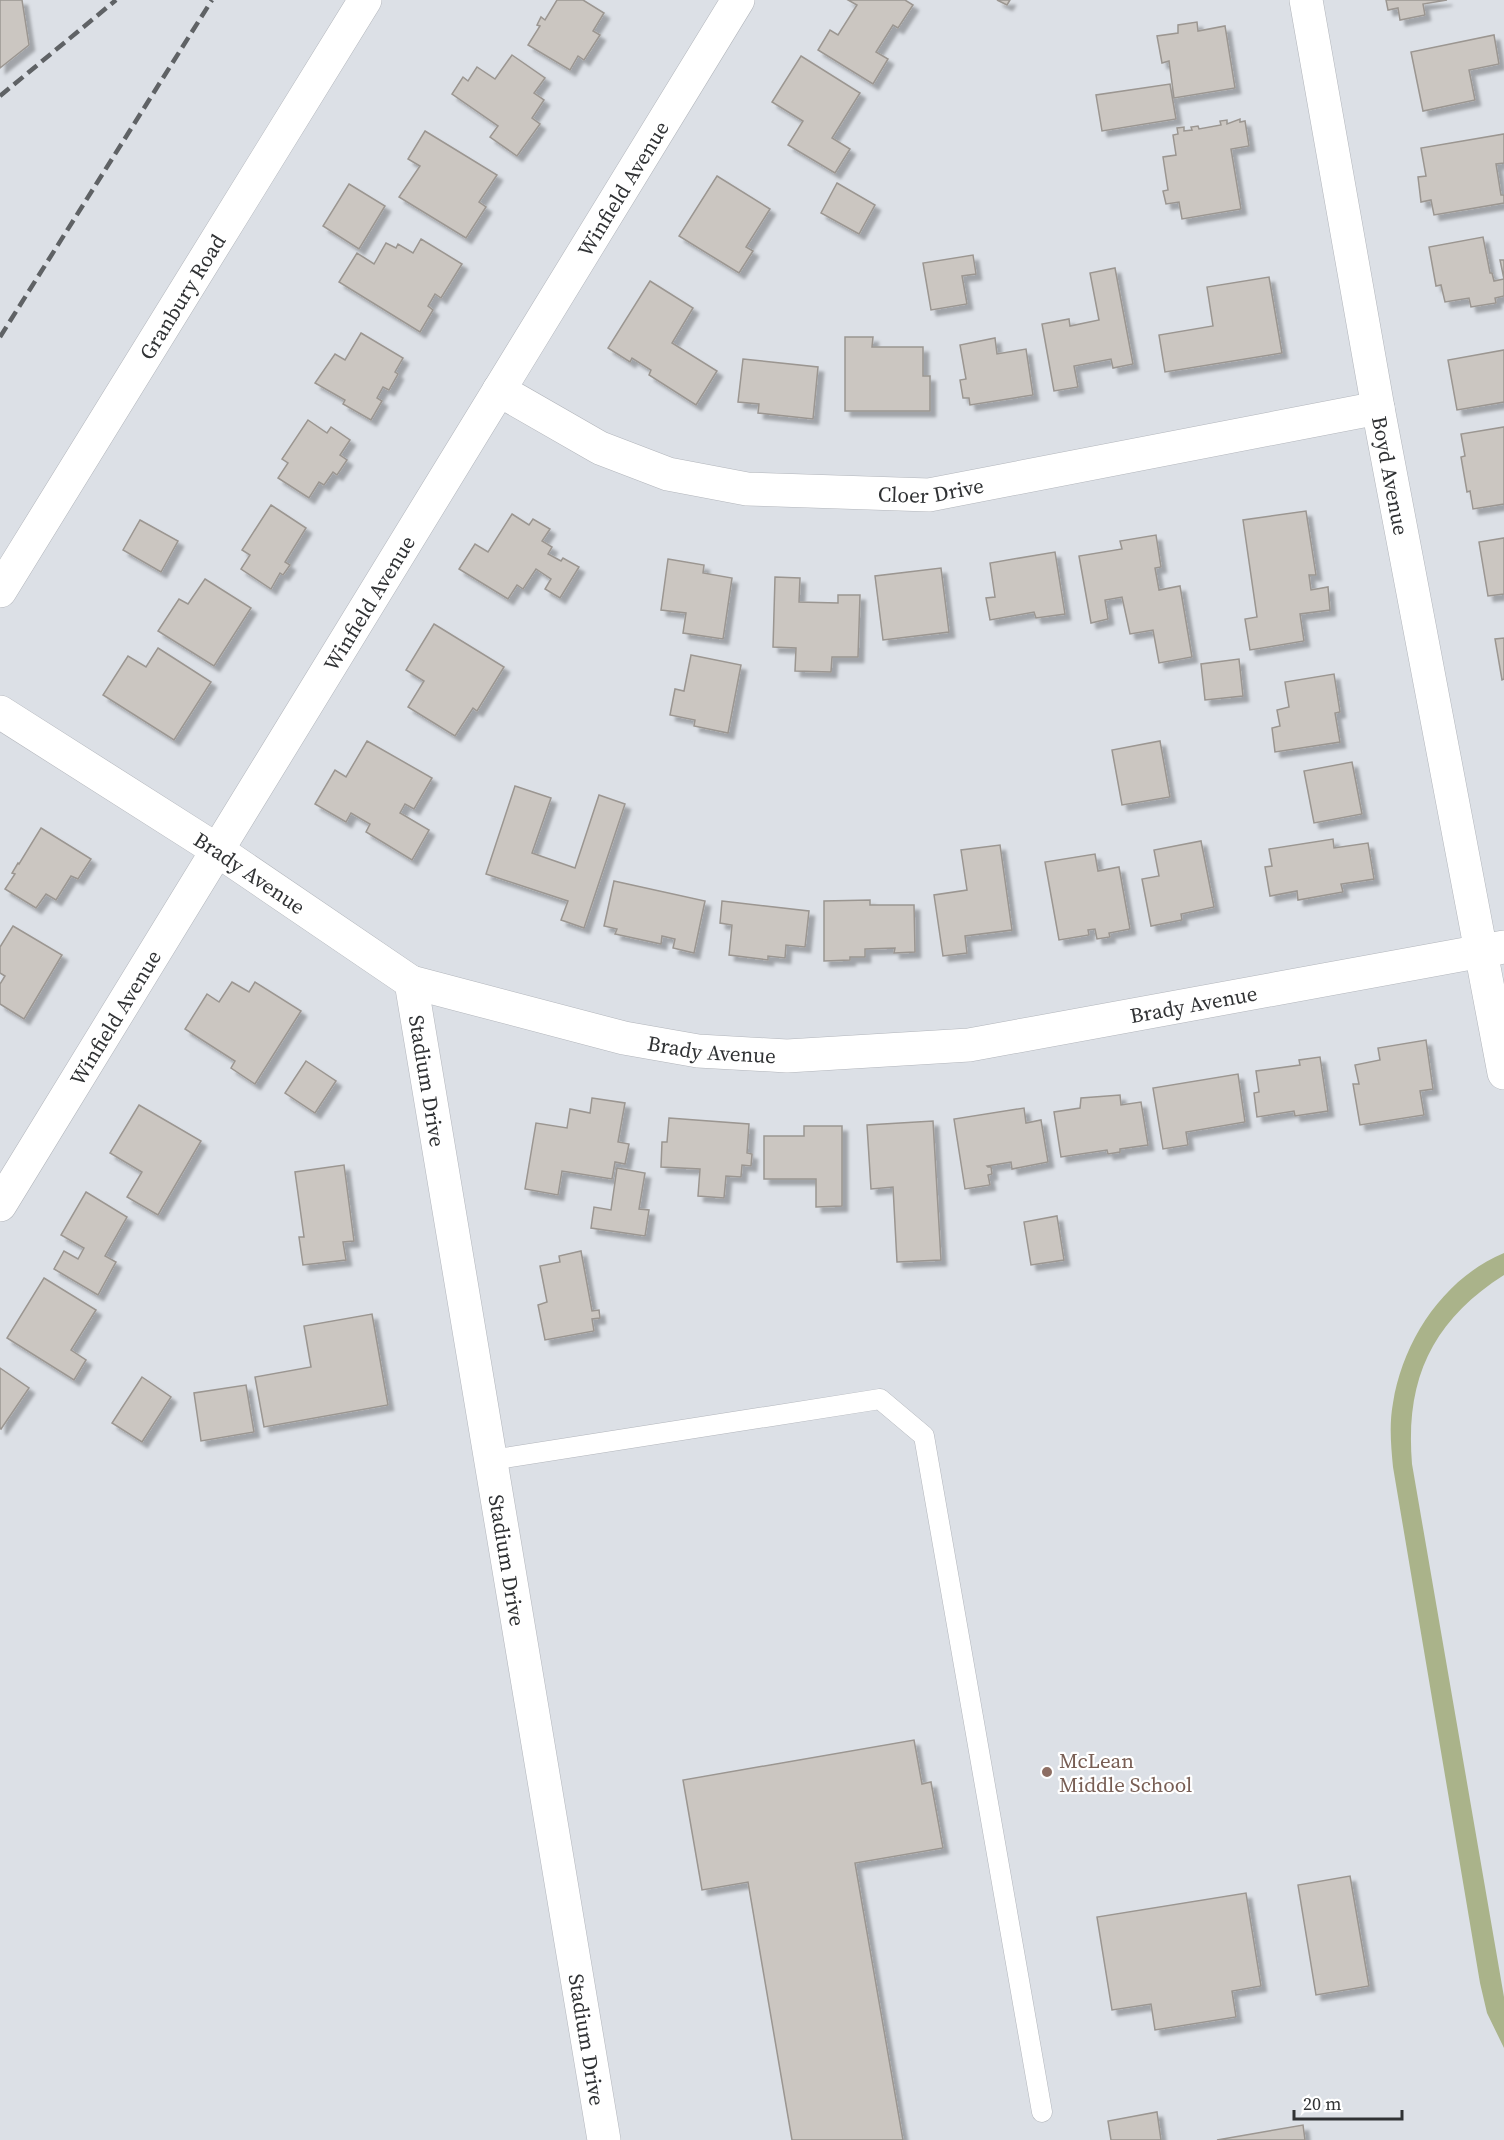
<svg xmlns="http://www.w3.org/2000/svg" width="1504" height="2140" font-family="'Source Serif 4',serif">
  <defs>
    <filter id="shadow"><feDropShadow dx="5.5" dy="5.5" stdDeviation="1.5" flood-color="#0004"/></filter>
  </defs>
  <rect width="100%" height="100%" fill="#dce0e6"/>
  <path fill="#aab38a" d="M 1504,1253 L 1504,1275 C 1432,1321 1405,1379 1412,1464 L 1504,1997 L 1504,2048 L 1487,2013 L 1480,1983 L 1393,1467 C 1391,1446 1389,1424 1393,1403 C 1403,1340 1444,1278 1504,1253 Z"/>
  <g fill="#cbc6c1" stroke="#9b9691" stroke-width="1.5" filter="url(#shadow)">
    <polygon points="0,0 22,0 29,45 0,68"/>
    <polygon points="557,0 583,0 604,13 593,31 600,35 584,60 578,56 570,70 528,45 540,26 537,25 541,17 545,20"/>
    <polygon points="848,0 905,0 913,5 898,28 893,25 876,52 888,59 873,84 818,50 830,30 838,35 857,5"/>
    <polygon points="997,0 1010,0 1007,5"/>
    <polygon points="1386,0 1447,0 1423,4 1425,15 1400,20 1398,8 1388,10"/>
    <polygon points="1197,22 1198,31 1225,26 1235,88 1174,98 1169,61 1162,63 1157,36 1178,33 1178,25"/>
    <polygon points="1494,35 1499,64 1469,70 1475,100 1423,111 1411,52"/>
    <polygon points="512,55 545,78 534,93 544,100 532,118 540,124 517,156 490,137 498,126 452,94 463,77 468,81 477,67 495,79"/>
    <polygon points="801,56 860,93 832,138 850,149 835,173 788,145 803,121 772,102"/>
    <polygon points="1170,84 1176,119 1102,131 1096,95"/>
    <polygon points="1240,119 1240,122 1245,121 1249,146 1231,149 1241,209 1182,219 1179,202 1166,204 1163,191 1168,190 1163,157 1176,155 1173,135 1178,134 1177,128 1184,127 1184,131 1192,130 1191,127 1198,126 1199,129 1221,125 1220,121 1227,120 1227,124"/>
    <polygon points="425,131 497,175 479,202 486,207 466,238 399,197 420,166 408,159"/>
    <polygon points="1504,134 1504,163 1496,164 1501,195 1504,195 1504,203 1434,215 1431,200 1421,202 1418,177 1426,176 1421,148"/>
    <polygon points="717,176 770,209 746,247 753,251 739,273 679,236"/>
    <polygon points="837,183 875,205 859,234 821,213"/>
    <polygon points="349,184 385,206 359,249 323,226"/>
    <polygon points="1483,237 1490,273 1492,273 1494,281 1504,279 1500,260 1504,260 1504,296 1495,298 1496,303 1471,307 1469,298 1445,302 1441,285 1436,286 1429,247"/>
    <polygon points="421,239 462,264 441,298 435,294 428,306 433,310 420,332 339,282 357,253 374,264 386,243 396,248 398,244 413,253"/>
    <polygon points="973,255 976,274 962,276 967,304 931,310 923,263"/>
    <polygon points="1115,268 1133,364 1113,368 1111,359 1074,366 1078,387 1054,391 1042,324 1069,319 1070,326 1099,320 1090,273"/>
    <polygon points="1269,277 1282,353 1165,372 1159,335 1213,326 1207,287"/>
    <polygon points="650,281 693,308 672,343 717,371 696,405 649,375 651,370 632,358 630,362 608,348"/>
    <polygon points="361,333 403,358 395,372 398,374 389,390 383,387 377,398 382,401 371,420 343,404 345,400 315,383 335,354 345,360"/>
    <polygon points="845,337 873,337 872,347 923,347 923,376 930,376 930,411 845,411"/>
    <polygon points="995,338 997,354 1026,349 1033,395 970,405 969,398 963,398 960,380 966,379 960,345"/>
    <polygon points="1504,350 1504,402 1457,410 1448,360"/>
    <polygon points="743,359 818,367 813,419 758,413 759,404 738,402"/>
    <polygon points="308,420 327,433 331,427 350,440 340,455 347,460 337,475 333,472 324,485 319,482 309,498 278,478 288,463 282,459"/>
    <polygon points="1504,427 1504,504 1473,509 1470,491 1467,492 1461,457 1465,456 1461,434"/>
    <polygon points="271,505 306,528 285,562 290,565 283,575 280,573 271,589 241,569 250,555 242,550"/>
    <polygon points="1306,511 1316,575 1309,575 1311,590 1328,587 1330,610 1300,614 1304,641 1250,650 1245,619 1257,617 1243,520"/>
    <polygon points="512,514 529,525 533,519 550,529 542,541 552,547 548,554 561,561 563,558 579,567 560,598 545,589 551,579 536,569 523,589 517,585 508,599 459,569 475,544 488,552"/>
    <polygon points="140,520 178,541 161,572 123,550"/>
    <polygon points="1156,535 1161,567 1155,568 1159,590 1180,586 1192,657 1159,663 1153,630 1130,634 1122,597 1105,600 1108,619 1091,623 1079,556 1122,549 1120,541"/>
    <polygon points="1504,538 1504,594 1488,596 1479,542"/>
    <polygon points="1055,552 1065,614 1036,618 1034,612 990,620 986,598 995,597 990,563"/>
    <polygon points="668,559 704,565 703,573 732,578 723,639 683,633 686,613 661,610"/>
    <polygon points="941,568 949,632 883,640 875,576"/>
    <polygon points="775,577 800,578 799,602 838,603 838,595 860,595 858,657 832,657 831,672 795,671 796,648 773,647"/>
    <polygon points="205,579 251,608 214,666 158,631 179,599 188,604"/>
    <polygon points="434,624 504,667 477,711 473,708 455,736 408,707 424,681 406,670"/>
    <polygon points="1504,638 1504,679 1502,680 1495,639"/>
    <polygon points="158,648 211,682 174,740 103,695 128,656 146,667"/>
    <polygon points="691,655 741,665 728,733 694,726 695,720 670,715 675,689 684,691"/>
    <polygon points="1239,659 1243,696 1205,700 1201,664"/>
    <polygon points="1334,674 1340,712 1335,713 1340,742 1275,752 1272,728 1280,726 1277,710 1289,707 1285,682"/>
    <polygon points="367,741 432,778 414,809 405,804 400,813 429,830 412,860 366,832 370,824 351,813 346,822 315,804 335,770 346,777"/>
    <polygon points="1160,741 1170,797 1122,805 1112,750"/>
    <polygon points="1352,762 1362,814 1314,823 1304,771"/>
    <polygon points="515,786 551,798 532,853 575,868 599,795 625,804 584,928 561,920 568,901 486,874"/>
    <polygon points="41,828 91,859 78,879 71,876 56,900 46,894 36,908 5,889 15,874 12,873 18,863 19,864"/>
    <polygon points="1333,839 1334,848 1368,843 1374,879 1341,884 1343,892 1298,900 1297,891 1270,896 1265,867 1272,866 1269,849"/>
    <polygon points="1201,841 1214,907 1181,914 1182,920 1151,926 1142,879 1159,876 1154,850"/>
    <polygon points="1000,845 1012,930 965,936 967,953 943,956 934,895 967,890 961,850"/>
    <polygon points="1095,854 1098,871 1119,867 1130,929 1109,933 1110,937 1097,939 1095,929 1088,930 1089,935 1059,940 1045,862"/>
    <polygon points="614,881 705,901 694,953 673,948 675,939 662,936 661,944 615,934 617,929 604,926"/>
    <polygon points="870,900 870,905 914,905 915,952 894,953 895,948 865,949 865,957 850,957 850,960 824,961 824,901"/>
    <polygon points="722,901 809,911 805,947 786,945 785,958 768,956 768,960 729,955 732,925 720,923"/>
    <polygon points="13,926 62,955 24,1019 0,1004 0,984 5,976 0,973 0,947"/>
    <polygon points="232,982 249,992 255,982 301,1011 255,1084 231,1068 235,1061 185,1029 207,994 219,1002"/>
    <polygon points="1426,1040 1433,1089 1420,1091 1424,1115 1360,1125 1353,1084 1359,1084 1355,1065 1380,1060 1378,1048"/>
    <polygon points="1320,1057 1328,1111 1295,1116 1294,1111 1257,1117 1254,1093 1259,1092 1256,1071 1300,1065 1299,1060"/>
    <polygon points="306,1061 336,1081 315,1113 285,1093"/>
    <polygon points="1238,1074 1245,1122 1186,1132 1188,1145 1163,1149 1153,1088"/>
    <polygon points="1120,1095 1121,1105 1141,1102 1148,1145 1120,1149 1120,1152 1108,1154 1107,1150 1061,1157 1054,1112 1080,1108 1081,1098"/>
    <polygon points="592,1098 625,1103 618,1142 629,1144 625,1164 615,1162 612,1179 562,1171 558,1195 525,1189 536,1123 567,1128 570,1109 590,1113"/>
    <polygon points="139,1105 201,1141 158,1215 127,1197 142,1172 110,1153"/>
    <polygon points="1024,1108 1026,1123 1041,1120 1048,1162 1012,1169 1011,1162 987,1166 988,1167 991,1167 992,1174 988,1175 990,1185 965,1189 954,1119"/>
    <polygon points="669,1118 749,1124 747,1153 752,1154 751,1166 742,1165 741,1177 726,1176 724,1198 698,1196 700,1169 661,1167 662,1142 667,1142"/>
    <polygon points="933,1121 941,1260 897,1262 893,1187 871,1189 867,1125"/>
    <polygon points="804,1126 842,1126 842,1206 816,1207 816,1179 764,1179 764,1136 804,1136"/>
    <polygon points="344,1165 354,1241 343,1242 346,1260 303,1265 299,1237 304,1237 295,1172"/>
    <polygon points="617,1168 645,1173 639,1209 649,1210 645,1236 591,1228 594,1207 611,1210"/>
    <polygon points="86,1192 127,1217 105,1256 116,1262 98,1295 54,1269 64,1251 78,1259 84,1248 61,1235"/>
    <polygon points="1057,1216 1064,1260 1031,1265 1024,1222"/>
    <polygon points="581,1251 592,1311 599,1310 600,1318 592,1319 594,1331 545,1340 538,1305 547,1302 540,1266 560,1262 559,1256"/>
    <polygon points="44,1278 96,1310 71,1350 86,1360 74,1380 7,1338"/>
    <polygon points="372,1314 388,1405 264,1427 255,1377 311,1367 304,1326"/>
    <polygon points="0,1368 29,1388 1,1429 0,1428"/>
    <polygon points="142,1377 171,1397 142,1442 112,1423"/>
    <polygon points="246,1385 254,1432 201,1441 194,1393"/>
    <polygon points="914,1740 922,1784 931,1782 943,1848 855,1863 903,2140 792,2140 748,1882 702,1890 683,1780"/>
    <polygon points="1350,1876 1369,1986 1316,1995 1298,1885"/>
    <polygon points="1246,1893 1261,1986 1232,1991 1236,2017 1155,2030 1151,2004 1112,2010 1097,1917"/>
    <polygon points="1157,2112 1161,2140 1111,2140 1108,2121"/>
    <polygon points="1303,2125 1305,2140 1217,2140"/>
  </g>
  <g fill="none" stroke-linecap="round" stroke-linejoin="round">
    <g stroke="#b2b5bb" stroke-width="21">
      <polyline id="service" points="491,1460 880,1399 924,1436 1042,2112"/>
    </g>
    <g stroke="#b2b5bb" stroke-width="34">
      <g id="minor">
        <path id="s1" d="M 1306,0 L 1378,408 L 1504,1073"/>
        <path id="s2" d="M 499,390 L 600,448 L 668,474 L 747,489 L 929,495 L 1378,408"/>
        <path id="s3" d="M 411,982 L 624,1038 L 698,1051 L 787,1056 L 969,1045 L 1504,947"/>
        <path id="s4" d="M 0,1205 L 738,0"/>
      </g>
    </g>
    <g stroke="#b2b5bb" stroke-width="34">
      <g id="tertiary">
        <path id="s5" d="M 0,591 L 365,0"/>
        <path id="s6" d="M 0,712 L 217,850 L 411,982 L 604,2140"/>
      </g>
    </g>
    <use href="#service" stroke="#fff" stroke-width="20"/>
    <use href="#minor" stroke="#fff" stroke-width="33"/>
    <use href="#tertiary" stroke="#fff" stroke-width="33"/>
    <g stroke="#5f6265" stroke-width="4.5" stroke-dasharray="12 6" stroke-linecap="butt">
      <polyline points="0,96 116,0"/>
      <polyline points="0,337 212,0"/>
    </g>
  </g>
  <circle fill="#8d6e63" stroke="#fff" stroke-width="2" cx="1047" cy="1772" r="6"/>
  <g text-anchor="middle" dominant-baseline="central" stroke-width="4.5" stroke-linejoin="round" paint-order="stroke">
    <g font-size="21" fill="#303234" stroke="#fff">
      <text stroke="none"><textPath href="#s4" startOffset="1192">Winfield Avenue</textPath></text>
      <text stroke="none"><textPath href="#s5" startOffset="346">Granbury Road</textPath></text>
      <text stroke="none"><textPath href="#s1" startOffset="483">Boyd Avenue</textPath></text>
      <text stroke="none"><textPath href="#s2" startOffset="454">Cloer Drive</textPath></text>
      <text stroke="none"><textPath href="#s4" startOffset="706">Winfield Avenue</textPath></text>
      <text stroke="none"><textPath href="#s6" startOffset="297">Brady Avenue</textPath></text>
      <text stroke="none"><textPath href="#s3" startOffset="795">Brady Avenue</textPath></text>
      <text stroke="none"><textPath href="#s4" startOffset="220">Winfield Avenue</textPath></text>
      <text stroke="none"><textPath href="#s3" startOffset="309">Brady Avenue</textPath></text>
      <text stroke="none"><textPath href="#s6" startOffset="592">Stadium Drive</textPath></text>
      <text stroke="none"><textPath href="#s6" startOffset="1078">Stadium Drive</textPath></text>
      <text stroke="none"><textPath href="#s6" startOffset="1564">Stadium Drive</textPath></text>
    </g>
    <g font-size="21" fill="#785e54" stroke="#fff" text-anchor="start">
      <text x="1059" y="1760">McLean<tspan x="1059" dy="24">Middle School</tspan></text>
    </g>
  </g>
  <path d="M1294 2110v9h108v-9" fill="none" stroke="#303234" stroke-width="3"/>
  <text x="1303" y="2110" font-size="18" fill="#303234" stroke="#ffffff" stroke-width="4.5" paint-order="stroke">20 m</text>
</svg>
